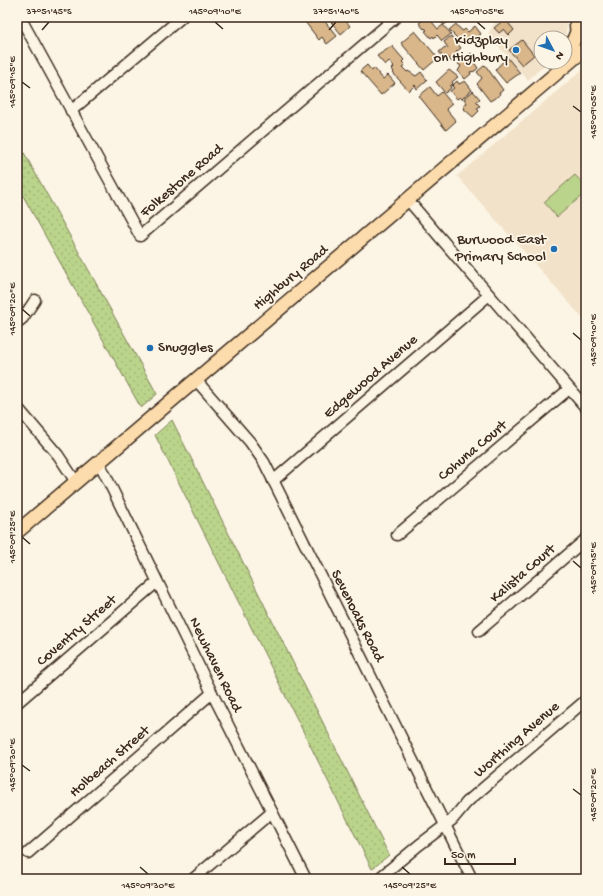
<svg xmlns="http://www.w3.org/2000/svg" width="603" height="896" font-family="'Gochi Hand',sans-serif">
  <defs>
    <pattern id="green-dots" width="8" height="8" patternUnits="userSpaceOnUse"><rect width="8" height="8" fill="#bbd48b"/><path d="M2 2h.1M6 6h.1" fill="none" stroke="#a2b678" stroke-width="1.8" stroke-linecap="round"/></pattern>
  </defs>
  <rect width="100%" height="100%" fill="#fcf5e5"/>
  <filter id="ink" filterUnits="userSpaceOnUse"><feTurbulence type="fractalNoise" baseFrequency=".025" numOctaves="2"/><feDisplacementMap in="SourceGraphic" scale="8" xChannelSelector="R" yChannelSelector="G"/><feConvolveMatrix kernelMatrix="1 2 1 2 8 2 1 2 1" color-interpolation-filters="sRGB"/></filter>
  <g filter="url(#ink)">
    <g fill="#f2e2ca">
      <polygon points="498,17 565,17 567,26 565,39 541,38 541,62 548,62 528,80 488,34"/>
      <polygon points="583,69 586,70 586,322 457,176"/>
    </g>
    <g fill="url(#green-dots)" stroke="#7b7f54">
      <polygon points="17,140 157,394 141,408 17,185"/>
      <polygon points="172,420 389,855 372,869 155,435"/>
    </g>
    <polygon fill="#bbd48b" stroke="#7b7f54" points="575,175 586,187 586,192 557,217 544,202"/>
    <g fill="#d9b78b" stroke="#3b2a1e">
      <polygon points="303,17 314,17 317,21 321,17 337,36 327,44 322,37 319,40 302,18"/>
      <polygon points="327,17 350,17 346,21 350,26 341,34"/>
      <polygon points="426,17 435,17 436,18 432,22 438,29 443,25 451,34 442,41 437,35 434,38 433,36 431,38 425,31 427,30 425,28 424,29 419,23"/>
      <polygon points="437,17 454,17 444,25"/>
      <polygon points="519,17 532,17 525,23"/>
      <polygon points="505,19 514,30 509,35 504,29 499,33 494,28"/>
      <polygon points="456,24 459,28 463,31 465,29 468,32 475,26 481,34 470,43 467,38 462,43 449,30"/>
      <polygon points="415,31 438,58 424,70 401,43"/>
      <polygon points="451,36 461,48 456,52 459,56 452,62 446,56 444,58 439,52 445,47 447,49 448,48 444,42"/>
      <polygon points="522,40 534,55 522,65 509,50"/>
      <polygon points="392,46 404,60 402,62 405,65 402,67 407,72 408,71 416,76 421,72 427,80 417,89 415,85 409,91 393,73 394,72 392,69 394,67 389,61 385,65 377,56"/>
      <polygon points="471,53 475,58 473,61 478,68 475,71 470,72 471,74 465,79 458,71 461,66 458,64"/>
      <polygon points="507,57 520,73 506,83 495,70"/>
      <polygon points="367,65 372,71 374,68 383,79 388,75 395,83 381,95 360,71"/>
      <polygon points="485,65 503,90 499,93 500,95 490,101 477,84 482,78 477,72"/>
      <polygon points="449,70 458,77 452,82 453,84 450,86 451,88 445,93 436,82"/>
      <polygon points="457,81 459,84 465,81 472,90 462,99 460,97 457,99 450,91 454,88 452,86"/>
      <polygon points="430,87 437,96 442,92 452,104 446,109 456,121 446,130 419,96"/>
      <polygon points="473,91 480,99 476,102 480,106 477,108 479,111 473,117 464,109 465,108 463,106 467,103 464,99"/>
    </g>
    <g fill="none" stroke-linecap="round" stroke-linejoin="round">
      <g stroke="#3b2a1e" stroke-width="13">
        <g id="minor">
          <polyline points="20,17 140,236 396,17"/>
          <polyline points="71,111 182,17"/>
          <polyline points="408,200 586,408"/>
          <polyline points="17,323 23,318 35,300"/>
          <polyline points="196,380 250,442 264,462 472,879"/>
          <polyline points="17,407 58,455 76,482"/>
          <polyline points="99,462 212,693 306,879"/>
          <polyline points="273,481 489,295"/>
          <polyline points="397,535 569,389"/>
          <polyline points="479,631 586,539"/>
          <polyline points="17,703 157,582"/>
          <polyline points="28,853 212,693"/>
          <polyline points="193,879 272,812"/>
          <polyline points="378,879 419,845 452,820 467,802 586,700"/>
        </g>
      </g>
      <g stroke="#3b2a1e" stroke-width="16">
        <g id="major">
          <polyline points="565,61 577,32 576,17"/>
          <polyline points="17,532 586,48"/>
        </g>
      </g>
      <use href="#minor" stroke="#fcf5e5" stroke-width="10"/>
      <use href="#major" stroke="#fcdcac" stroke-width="13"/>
    </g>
  </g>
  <path fill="none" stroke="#3b2a1e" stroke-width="1.5" d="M 215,22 L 223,29M 477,22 L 485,29M 42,30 L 49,22M 329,30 L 336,22M 22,82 L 30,88M 573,106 L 581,112M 22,309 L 30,316M 573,333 L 581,340M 22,537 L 30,544M 573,561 L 581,568M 22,765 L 30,771M 573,789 L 581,795M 140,867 L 148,874M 402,867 L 410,874"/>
  <g fill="#1f6fb2" stroke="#fcf5e5" stroke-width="1.5">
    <circle cx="516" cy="50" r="4"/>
    <circle cx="554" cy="249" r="4"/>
    <circle cx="150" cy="348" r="4"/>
  </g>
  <g text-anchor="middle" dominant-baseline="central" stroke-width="3.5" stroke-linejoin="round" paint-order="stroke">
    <g font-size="15" fill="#3b2a1e" stroke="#fcf5e5" text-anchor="end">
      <text x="508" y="41">Kidzplay<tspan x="508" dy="17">on Highbury</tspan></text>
      <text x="546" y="240">Burwood East<tspan x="546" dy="17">Primary School</tspan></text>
      <text x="158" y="348" text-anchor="start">Snuggles</text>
    </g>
    <g font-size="15" fill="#3b2a1e" stroke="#fcf5e5">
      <text transform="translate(182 181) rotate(-41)">Folkestone Road</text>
      <text transform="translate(291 278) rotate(-40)">Highbury Road</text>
      <text transform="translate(371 377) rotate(-41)">Edgewood Avenue</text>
      <text transform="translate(473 451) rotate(-40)">Cohuna Court</text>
      <text transform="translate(523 574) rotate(-41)">Kalista Court</text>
      <text transform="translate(357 616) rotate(63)">Sevenoaks Road</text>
      <text transform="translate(77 631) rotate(-41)">Coventry Street</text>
      <text transform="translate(215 665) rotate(64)">Newhaven Road</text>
      <text transform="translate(517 740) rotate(-41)">Worthing Avenue</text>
      <text transform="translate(110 762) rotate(-41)">Holbeach Street</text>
    </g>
  </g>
  <rect width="603" height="896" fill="none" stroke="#fcf5e5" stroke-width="44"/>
  <g transform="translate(553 50) rotate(131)"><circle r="19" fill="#fcf5e5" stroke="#afa495"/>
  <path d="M0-3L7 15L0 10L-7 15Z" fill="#1f6fb2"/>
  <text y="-6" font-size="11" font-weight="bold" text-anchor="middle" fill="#3b2a1e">N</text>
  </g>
  <path d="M445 858v6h70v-6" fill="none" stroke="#3b2a1e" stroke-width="2"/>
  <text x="451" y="858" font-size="12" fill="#3b2a1e" stroke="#fcf5e5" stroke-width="3" paint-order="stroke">50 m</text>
  <rect x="22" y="22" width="559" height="852" fill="none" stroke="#3b2a1e" stroke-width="1.5"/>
  <g font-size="10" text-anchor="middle" fill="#3b2a1e">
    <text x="49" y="14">37°51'45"S</text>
    <text x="215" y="14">145°09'10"E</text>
    <text x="336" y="14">37°51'40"S</text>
    <text x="477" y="14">145°09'05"E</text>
    <text transform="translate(11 82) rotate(-90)" y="4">145°09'15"E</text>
    <text transform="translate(592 112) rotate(-90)" y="4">145°09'05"E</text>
    <text transform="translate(11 309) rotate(-90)" y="4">145°09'20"E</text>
    <text transform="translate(592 340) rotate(-90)" y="4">145°09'10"E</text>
    <text transform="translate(11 537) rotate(-90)" y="4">145°09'25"E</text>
    <text transform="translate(592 568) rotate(-90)" y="4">145°09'15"E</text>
    <text transform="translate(11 765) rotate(-90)" y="4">145°09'30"E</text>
    <text transform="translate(592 795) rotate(-90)" y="4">145°09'20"E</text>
    <text x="148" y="888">145°09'30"E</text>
    <text x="410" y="888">145°09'25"E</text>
  </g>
</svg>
